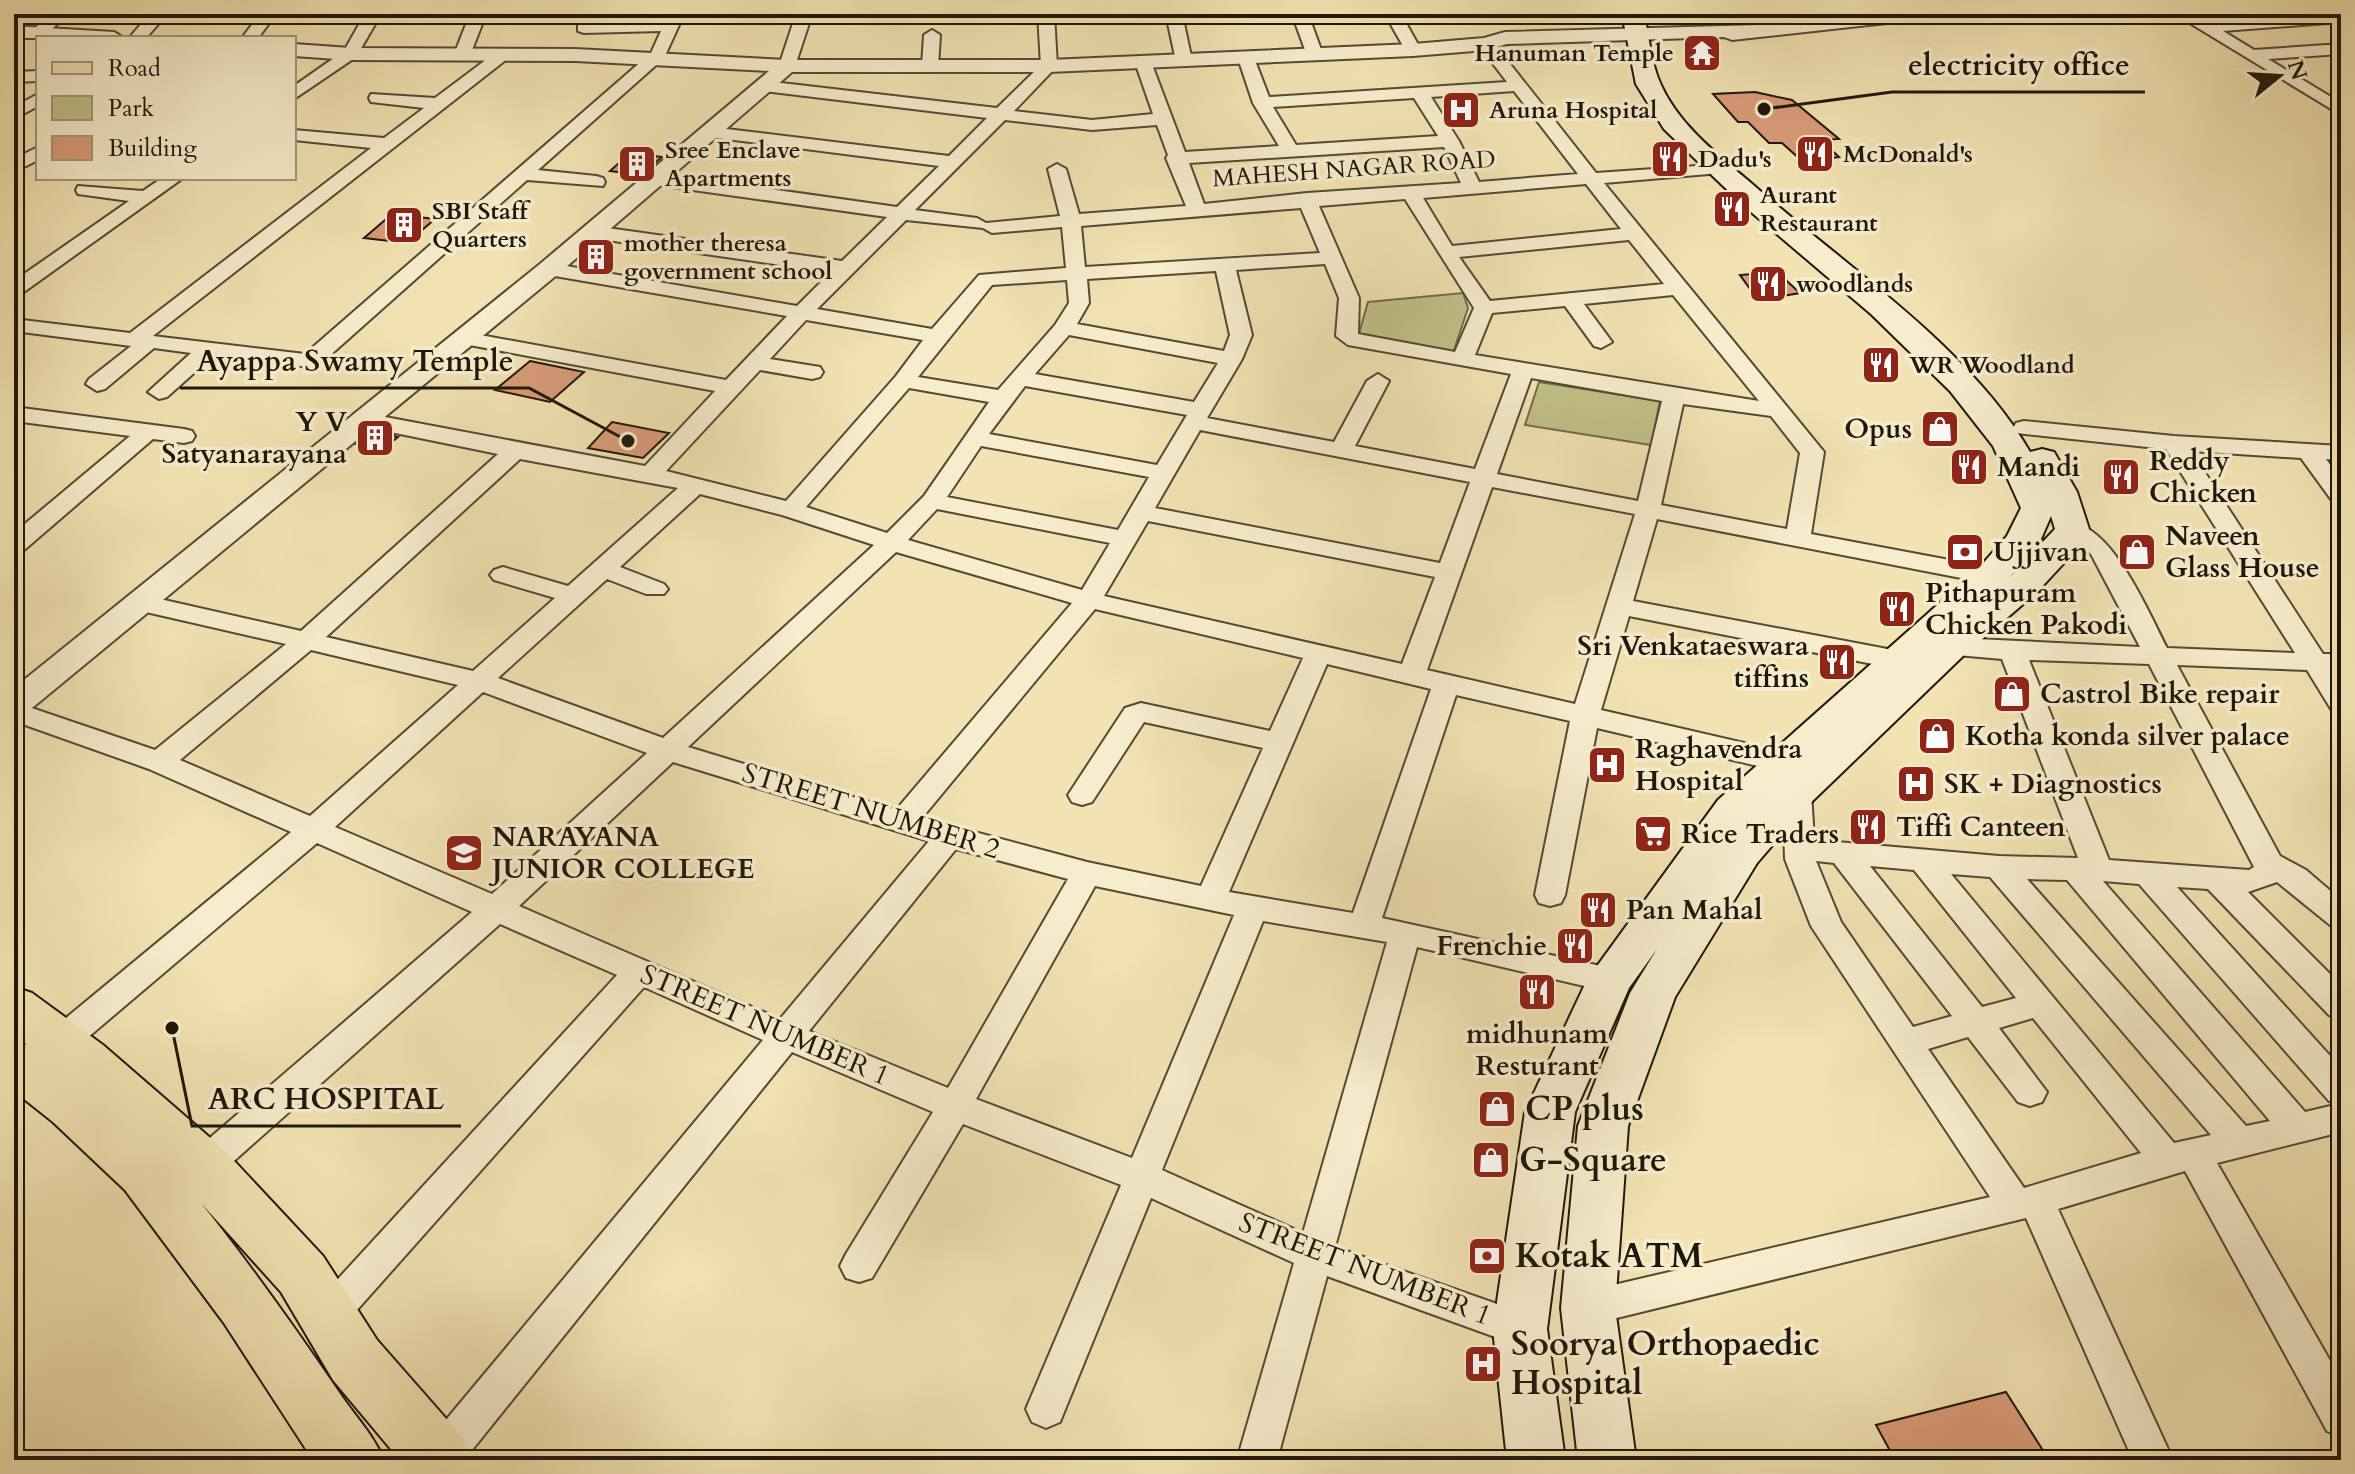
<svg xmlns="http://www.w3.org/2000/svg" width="2355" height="1474" font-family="Cardo,serif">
  <rect width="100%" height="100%" fill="#f3e3b2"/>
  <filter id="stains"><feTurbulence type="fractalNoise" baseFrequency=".0025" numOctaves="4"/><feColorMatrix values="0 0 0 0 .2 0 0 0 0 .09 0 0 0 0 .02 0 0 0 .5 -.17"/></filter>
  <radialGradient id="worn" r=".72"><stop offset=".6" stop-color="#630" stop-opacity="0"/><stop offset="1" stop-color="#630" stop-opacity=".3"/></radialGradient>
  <g fill="#c2c188" stroke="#706c4a" stroke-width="2">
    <polygon points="1463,293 1468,308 1453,353 1358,337 1368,302"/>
    <polygon points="1539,382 1660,401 1651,445 1525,425"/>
  </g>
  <g fill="#d99c79" stroke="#1f160d" stroke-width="2">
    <polygon points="1755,92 1792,100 1839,139 1821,140 1839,157 1803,162 1782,143 1769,143 1748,122 1738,122 1713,94"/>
    <polygon points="630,153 662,157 641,175 610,171"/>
    <polygon points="392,214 435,219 407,243 364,238"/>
    <polygon points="1777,272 1800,293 1758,300 1740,275"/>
    <polygon points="530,361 584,372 550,402 495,390"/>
    <polygon points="612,422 669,433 643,458 588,448"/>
    <polygon points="372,431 398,437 382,450 356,444"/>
    <polygon points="2006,1392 2049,1460 1895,1460 1876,1425"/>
  </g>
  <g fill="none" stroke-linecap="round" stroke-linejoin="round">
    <g stroke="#544936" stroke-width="4">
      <g id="minor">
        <polygon points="50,14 67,14 46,35 34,35 34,29"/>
        <polygon points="150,14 167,14 146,38 129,38"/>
        <polygon points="260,14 276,14 258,38 242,38"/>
        <polygon points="365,14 381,14 356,57 294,99 294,86 344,51"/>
        <polygon points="470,14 486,14 470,55 462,60 454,55"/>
        <polygon points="668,14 684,14 664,58 538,170 596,176 603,178 605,182 603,186 527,180 318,366 310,367 213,356 167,397 159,399 148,392 191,353 154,348 105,389 97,391 86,384 89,379 131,346 14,331 14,319 130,333 371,148 294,140 294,130 384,138 424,108 371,102 369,98 371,94 435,98 495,53 507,53 507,59 153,336 305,354 651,53 661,31 584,33 578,31 578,25 665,21"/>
        <polygon points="796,14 812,14 795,66 787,71 779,66"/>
        <path d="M 1038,14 L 1054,14 L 1057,66 L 1014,111 L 1092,120 L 1153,114 L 1135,62 L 1143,57 L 1151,62 L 1185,152 L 1279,146 L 1253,103 L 1238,58 L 1240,55 L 1246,53 L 1254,58 L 1269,97 L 1507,82 L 1478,44 L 1486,39 L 1492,41 L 1596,173 L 1726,164 L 1729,168 L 1720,173 L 1604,183 L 1824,452 L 1811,534 L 1992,568 L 2001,571 L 2005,576 L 2001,581 L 1992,584 L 1657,519 L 1633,601 L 1898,651 L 1907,654 L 1911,660 L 1907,666 L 1898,669 L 1629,616 L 1601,710 L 1783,752 L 1793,755 L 1797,762 L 1793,769 L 1783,772 L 1597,728 L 1565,895 L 1561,903 L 1550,906 L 1539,903 L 1535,895 L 1570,721 L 1456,695 L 1382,918 L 1610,968 L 1621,971 L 1626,980 L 1621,989 L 1610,992 L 1417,947 L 1335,1247 L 1534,1317 L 1539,1329 L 1534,1341 L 1520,1346 L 1327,1276 L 1277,1460 L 1237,1460 L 1294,1263 L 1151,1198 L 1060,1422 L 1046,1428 L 1032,1422 L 1026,1409 L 1121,1185 L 963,1124 L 872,1278 L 859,1282 L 846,1278 L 840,1266 L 846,1254 L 933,1112 L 792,1052 L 464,1460 L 419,1460 L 425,1445 L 763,1040 L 644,987 L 341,1328 L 328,1333 L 315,1328 L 309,1316 L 315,1304 L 617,975 L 500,924 L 216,1177 L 203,1181 L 190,1177 L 185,1166 L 190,1155 L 472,912 L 317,843 L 73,1050 L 61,1054 L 49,1050 L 44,1041 L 49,1032 L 291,832 L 149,769 L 14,721 L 14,702 L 155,750 L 286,644 L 133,609 L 129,603 L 133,597 L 142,595 L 301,631 L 498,454 L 356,425 L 353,420 L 356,415 L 364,413 L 645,466 L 715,391 L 464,344 L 453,338 L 464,332 L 726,380 L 787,316 L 549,275 L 539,269 L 549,263 L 797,306 L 831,272 L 593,238 L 583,232 L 593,226 L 842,261 L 887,217 L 657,185 L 648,179 L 657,173 L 897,207 L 939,166 L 710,137 L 701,132 L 710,127 L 949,156 L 987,118 L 764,91 L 756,86 L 764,81 L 997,108 L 1041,65 ZM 1514,91 L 1578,174 L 1479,182 L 1459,141 L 1431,97 ZM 1414,98 L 1438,136 L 1296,145 L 1273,107 ZM 1005,120 L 1092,130 L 1157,125 L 1168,155 L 1166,158 L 1186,206 L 1079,214 L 1066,169 L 1057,164 L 1048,169 L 1060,216 L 986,223 L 977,218 L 915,210 ZM 1444,147 L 1461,183 L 1307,193 L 1204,204 L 1189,163 ZM 1586,184 L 1621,229 L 1452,246 L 1423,198 ZM 1405,199 L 1474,308 L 1455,352 L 1358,334 L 1359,298 L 1319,206 ZM 1301,208 L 1320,253 L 1085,267 L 1081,226 ZM 906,220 L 983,228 L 992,233 L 1062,227 L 1066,268 L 979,275 L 932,329 L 817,309 ZM 1629,240 L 1664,284 L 1490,301 L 1459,257 ZM 1325,264 L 1339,298 L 1336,336 L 1348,345 L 1511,374 L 1475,469 L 1355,446 L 1389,381 L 1378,374 L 1367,381 L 1334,442 L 1207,418 L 1242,359 L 1252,335 L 1236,270 ZM 1216,271 L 1230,335 L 1224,351 L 1077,324 L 1089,303 L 1087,279 ZM 1067,280 L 1069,303 L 1055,325 L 998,390 L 918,377 L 992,285 ZM 1673,295 L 1759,401 L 1475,355 L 1492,313 L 1565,306 L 1594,346 L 1601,348 L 1612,342 L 1584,304 ZM 806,320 L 923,340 L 896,376 L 786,501 L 666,471 L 760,370 L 812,379 L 820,377 L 823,372 L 820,367 L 770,359 ZM 1069,335 L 1218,363 L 1194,402 L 1035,374 ZM 1531,378 L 1662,401 L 1638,501 L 1497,474 ZM 1025,386 L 1187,415 L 1157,465 L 989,434 ZM 909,388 L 989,402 L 924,496 L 887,533 L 806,507 ZM 1683,404 L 1771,416 L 1800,453 L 1787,529 L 1661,505 ZM 1200,430 L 1470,482 L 1440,563 L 1155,508 ZM 981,446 L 1149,477 L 1118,530 L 947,497 ZM 520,459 L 678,488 L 568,586 L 503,567 L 494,570 L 490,575 L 494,580 L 555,598 L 473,671 L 326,637 ZM 1492,487 L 1635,514 L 1575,704 L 1427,670 ZM 700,494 L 782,515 L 874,545 L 663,738 L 498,678 L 607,579 L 646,594 L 664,594 L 668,589 L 664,584 L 620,567 ZM 937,509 L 1110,543 L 1082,590 L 908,540 ZM 1148,521 L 1435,577 L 1402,664 L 1104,596 ZM 896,552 L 1072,603 L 896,810 L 688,747 ZM 1095,609 L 1303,658 L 1270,731 L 1141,703 L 1125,708 L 1068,795 L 1072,802 L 1082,805 L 1092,802 L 1144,722 L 1263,748 L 1201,886 L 1087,862 L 922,818 ZM 311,650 L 458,685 L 310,816 L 180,760 ZM 1327,664 L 1431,689 L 1353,913 L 1229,892 ZM 483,692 L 647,753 L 492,894 L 335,827 ZM 673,762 L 929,841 L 780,1019 L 519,906 ZM 956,849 L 1068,879 L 948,1088 L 809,1031 ZM 1095,886 L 1234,915 L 1132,1158 L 976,1099 ZM 1263,921 L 1387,942 L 1303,1233 L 1162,1170 Z"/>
        <polygon points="1166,14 1182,14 1192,61 1190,64 1184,66 1176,61"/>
        <polygon points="1292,14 1308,14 1323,55 1321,58 1309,58 1307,55"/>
        <polygon points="1385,14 1401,14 1421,50 1419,53 1407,53"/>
        <polygon points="2175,14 2194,14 2209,23 2341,14 2341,22 2223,31 2254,50 2341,44 2341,54 2268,59 2341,103 2341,115"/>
        <polygon points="932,30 940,35 938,66 930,71 922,66 924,35"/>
        <polygon points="38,71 38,81 14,82 14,72"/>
        <polygon points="38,94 38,106 14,119 14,107"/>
        <polygon points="38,147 38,160 14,172 14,159"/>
        <polygon points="162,178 183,178 21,294 14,296 14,281 129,201 78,194 76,190 78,186 143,191"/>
        <polygon points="14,407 184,429 192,431 195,436 192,441 184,443 153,439 23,551 14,553 14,533 130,436 14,421"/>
        <path d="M 2024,421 L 2174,436 L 2341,446 L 2341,460 L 2326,459 L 2341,480 L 2341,504 L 2333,502 L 2301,458 L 2191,451 L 2323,654 L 2341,654 L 2341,672 L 2334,671 L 2341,682 L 2341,712 L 2331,709 L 2307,670 L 2177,665 L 2280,856 L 2306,870 L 2341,900 L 2341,929 L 2330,925 L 2277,882 L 2248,892 L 2341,985 L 2341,1019 L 2329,1015 L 2208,889 L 2177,887 L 2341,1068 L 2341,1132 L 2217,1163 L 2341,1380 L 2341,1437 L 2327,1431 L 2185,1171 L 2058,1209 L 2173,1460 L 2133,1460 L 2026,1218 L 1588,1325 L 1575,1320 L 1569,1308 L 1575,1296 L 1588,1291 L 1990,1197 L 1811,926 L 1785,859 L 1783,792 L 1787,785 L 1797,782 L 1807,785 L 1811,792 L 1814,840 L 1999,856 L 2078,858 L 2002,659 L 1934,653 L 1925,651 L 1921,645 L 1925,639 L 1934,637 L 2140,647 L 2091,554 L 2060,529 L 2063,524 C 2108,513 2150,616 2167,648 L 2295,653 L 2166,449 L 2016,433 L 2013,428 L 2016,423 ZM 2029,660 L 2149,664 L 2254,867 L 2249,870 L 2109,860 ZM 1816,861 L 1834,863 L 1952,1016 L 1913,1027 L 1841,922 ZM 1870,866 L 1914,870 L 2016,998 L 1982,1007 ZM 1951,874 L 1990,877 L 2211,1135 L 2174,1143 ZM 2027,879 L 2067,880 L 2270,1121 L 2246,1126 ZM 2103,881 L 2139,884 L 2329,1101 L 2339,1104 L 2305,1112 ZM 2033,1018 L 2141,1153 L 2024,1188 L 1928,1049 L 1968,1037 L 2018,1102 L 2030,1106 L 2042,1102 L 2047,1092 L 1999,1028 Z"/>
      </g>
    </g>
    <g stroke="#544936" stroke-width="4">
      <g id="tertiary">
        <polygon points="1862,14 1923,14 1914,20 1732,40 1724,37 1507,44 1486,50 1413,56 1049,72 792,72 558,274 26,713 14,716 14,688 540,264 769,71 575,61 350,60 294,56 294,44 350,48 575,49 787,60 1049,60 1413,44 1484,38 1505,32 1759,25"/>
        <polygon points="14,26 114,32 124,38 14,38"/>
      </g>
    </g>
    <g stroke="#1f160d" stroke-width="4">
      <path id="secondary" d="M 1622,14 L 1644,14 C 1649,36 1651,64 1661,85 C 1679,125 1718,155 1751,183 C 1842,264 1969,346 2030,452 L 2042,449 L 2054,452 L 2077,492 L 2089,529 L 2075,551 L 2037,592 L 1964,655 L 1800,813 L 1757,863 L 1675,997 L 1628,1126 L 1615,1308 L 1636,1460 L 1578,1460 L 1561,1308 L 1578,1126 L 1630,993 L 1657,949 L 1629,988 L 1575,1112 L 1547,1329 L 1565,1460 L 1507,1460 L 1493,1329 L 1525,1112 L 1587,980 L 1718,800 L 1979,568 L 2007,536 L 2021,508 L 1993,446 L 1950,391 L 1871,314 L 1744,206 L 1664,129 L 1636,84 ZM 2051,516 L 2055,529 L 2010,577 L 2041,539 Z"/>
    </g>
    <g stroke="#1f160d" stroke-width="4">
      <path id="primary" d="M 14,987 L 32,993 L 103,1045 L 223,1149 L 323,1256 L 377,1340 L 463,1438 L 473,1460 L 400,1460 L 333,1380 L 281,1292 L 201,1203 C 249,1263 293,1325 336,1388 C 352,1413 372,1432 384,1460 L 313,1460 L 224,1323 L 125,1190 L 53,1122 L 14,1091 L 14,1041 L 27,1045 L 14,1035 Z"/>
    </g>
    <use href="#minor" fill="#f7edcd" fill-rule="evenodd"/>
    <use href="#tertiary" fill="#f7edcd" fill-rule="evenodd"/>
    <use href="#secondary" fill="#f7edcd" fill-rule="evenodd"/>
    <use href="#primary" fill="#f3e3b2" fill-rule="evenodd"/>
  </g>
  <defs>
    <g id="temple-square" transform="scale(2)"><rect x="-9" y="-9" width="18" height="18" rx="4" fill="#8f2418" stroke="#f7edcd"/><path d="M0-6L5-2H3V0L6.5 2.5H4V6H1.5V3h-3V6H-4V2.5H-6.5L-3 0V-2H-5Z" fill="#fff"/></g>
    <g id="hospital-square" transform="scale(2)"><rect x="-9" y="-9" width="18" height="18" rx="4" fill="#8f2418" stroke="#f7edcd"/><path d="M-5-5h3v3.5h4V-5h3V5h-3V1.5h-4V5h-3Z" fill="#fff"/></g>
    <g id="restaurant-square" transform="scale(2)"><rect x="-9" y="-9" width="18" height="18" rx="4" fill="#8f2418" stroke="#f7edcd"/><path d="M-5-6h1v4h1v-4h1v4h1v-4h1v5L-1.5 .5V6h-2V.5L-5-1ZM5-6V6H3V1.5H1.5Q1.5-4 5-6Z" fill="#fff"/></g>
    <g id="building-square" transform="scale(2)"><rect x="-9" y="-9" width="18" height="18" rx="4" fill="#8f2418" stroke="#f7edcd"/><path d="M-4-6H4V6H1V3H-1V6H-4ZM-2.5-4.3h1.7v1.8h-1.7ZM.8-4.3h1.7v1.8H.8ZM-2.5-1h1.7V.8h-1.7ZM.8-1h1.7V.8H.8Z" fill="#fff"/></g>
    <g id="shop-square" transform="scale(2)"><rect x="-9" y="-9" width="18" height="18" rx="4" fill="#8f2418" stroke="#f7edcd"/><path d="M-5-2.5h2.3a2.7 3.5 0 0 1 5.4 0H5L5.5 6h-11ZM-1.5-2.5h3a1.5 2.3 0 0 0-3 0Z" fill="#fff"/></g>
    <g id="bank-square" transform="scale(2)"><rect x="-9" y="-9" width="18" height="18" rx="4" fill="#8f2418" stroke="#f7edcd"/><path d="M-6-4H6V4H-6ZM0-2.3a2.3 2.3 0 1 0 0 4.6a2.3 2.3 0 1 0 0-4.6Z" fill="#fff"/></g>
    <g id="supermarket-square" transform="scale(2)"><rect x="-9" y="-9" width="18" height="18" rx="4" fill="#8f2418" stroke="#f7edcd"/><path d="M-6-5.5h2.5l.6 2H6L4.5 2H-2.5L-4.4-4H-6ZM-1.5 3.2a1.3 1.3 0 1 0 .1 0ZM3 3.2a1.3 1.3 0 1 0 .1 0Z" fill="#fff"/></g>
    <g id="university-square" transform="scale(2)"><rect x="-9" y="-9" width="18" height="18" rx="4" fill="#8f2418" stroke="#f7edcd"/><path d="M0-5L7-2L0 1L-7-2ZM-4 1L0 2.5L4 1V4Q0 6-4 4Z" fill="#fff"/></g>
  </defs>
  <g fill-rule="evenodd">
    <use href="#temple-square" x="1702" y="53"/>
    <use href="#hospital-square" x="1461" y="110"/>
    <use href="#restaurant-square" x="1815" y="154"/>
    <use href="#restaurant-square" x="1670" y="159"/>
    <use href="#building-square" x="637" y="164"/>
    <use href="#restaurant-square" x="1732" y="209"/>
    <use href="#building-square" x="404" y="225"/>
    <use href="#building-square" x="596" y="257"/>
    <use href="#restaurant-square" x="1768" y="284"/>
    <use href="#restaurant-square" x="1881" y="365"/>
    <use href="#shop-square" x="1940" y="429"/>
    <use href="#building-square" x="375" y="438"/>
    <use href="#restaurant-square" x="1969" y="467"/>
    <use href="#restaurant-square" x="2121" y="477"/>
    <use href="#bank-square" x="1965" y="552"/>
    <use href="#shop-square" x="2137" y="552"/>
    <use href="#restaurant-square" x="1897" y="609"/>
    <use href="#restaurant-square" x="1837" y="662"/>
    <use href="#shop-square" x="2012" y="694"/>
    <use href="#shop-square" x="1937" y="736"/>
    <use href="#hospital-square" x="1607" y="765"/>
    <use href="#hospital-square" x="1916" y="784"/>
    <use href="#restaurant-square" x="1868" y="827"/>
    <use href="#supermarket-square" x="1653" y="834"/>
    <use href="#university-square" x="464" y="853"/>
    <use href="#restaurant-square" x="1598" y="910"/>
    <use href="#restaurant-square" x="1575" y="946"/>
    <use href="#restaurant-square" x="1537" y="992"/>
    <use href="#shop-square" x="1497" y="1109"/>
    <use href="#shop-square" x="1491" y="1160"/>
    <use href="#bank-square" x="1487" y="1256"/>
    <use href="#hospital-square" x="1483" y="1364"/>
  </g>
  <g text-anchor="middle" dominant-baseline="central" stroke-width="7" stroke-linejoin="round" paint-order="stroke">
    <g font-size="24" font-weight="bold" fill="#1f160d" stroke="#f7edcd" text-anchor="start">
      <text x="1674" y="53" text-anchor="end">Hanuman Temple</text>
      <text x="1489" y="110">Aruna Hospital</text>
      <text x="665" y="150">Sree Enclave<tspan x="665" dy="28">Apartments</tspan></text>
      <text x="1843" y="154">McDonald's</text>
      <text x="1698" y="159">Dadu's</text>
      <text x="1760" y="195">Aurant<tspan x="1760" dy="28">Restaurant</tspan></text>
      <text x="432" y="211">SBI Staff<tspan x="432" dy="28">Quarters</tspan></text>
      <text x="624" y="243">mother theresa<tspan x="624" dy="28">government school</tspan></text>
      <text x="1796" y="284">woodlands</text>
      <text x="1909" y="365">WR Woodland</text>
    </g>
    <g font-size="24" fill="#1f160d" stroke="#f7edcd">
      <text transform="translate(1354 169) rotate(-4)">MAHESH NAGAR ROAD</text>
    </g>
    <g font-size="28" font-weight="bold" fill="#1f160d" stroke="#f7edcd" text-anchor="start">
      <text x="347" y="422" text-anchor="end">Y V<tspan x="347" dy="32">Satyanarayana</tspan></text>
      <text x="1912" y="429" text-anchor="end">Opus</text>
      <text x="2149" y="461">Reddy<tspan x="2149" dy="32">Chicken</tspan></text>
      <text x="1997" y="467">Mandi</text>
      <text x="2165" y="536">Naveen<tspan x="2165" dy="32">Glass House</tspan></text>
      <text x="1993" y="552">Ujjivan</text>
      <text x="1925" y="593">Pithapuram<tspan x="1925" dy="32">Chicken Pakodi</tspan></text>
      <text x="1809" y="646" text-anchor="end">Sri Venkataeswara<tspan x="1809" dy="32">tiffins</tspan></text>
      <text x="2040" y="694">Castrol Bike repair</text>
      <text x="1965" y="736">Kotha konda silver palace</text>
      <text x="1635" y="749">Raghavendra<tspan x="1635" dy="32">Hospital</tspan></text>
      <text x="1944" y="784">SK + Diagnostics</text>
      <text x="1896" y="827">Tiffi Canteen</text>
      <text x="1681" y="834">Rice Traders</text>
      <text x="492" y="837">NARAYANA<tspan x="492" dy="32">JUNIOR COLLEGE</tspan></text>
      <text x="1626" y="910">Pan Mahal</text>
      <text x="1547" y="946" text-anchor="end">Frenchie</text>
      <text x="1537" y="1034" text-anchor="middle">midhunam<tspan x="1537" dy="32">Resturant</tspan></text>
    </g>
    <g font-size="28" fill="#1f160d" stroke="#f7edcd">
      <text transform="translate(871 811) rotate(17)">STREET NUMBER 2</text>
      <text transform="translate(765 1025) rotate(23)">STREET NUMBER 1</text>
      <text transform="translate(1365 1269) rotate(21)">STREET NUMBER 1</text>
    </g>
    <g font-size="34" font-weight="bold" fill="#1f160d" stroke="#f7edcd" text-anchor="start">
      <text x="1525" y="1109">CP plus</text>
      <text x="1519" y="1160">G-Square</text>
      <text x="1515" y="1256">Kotak ATM</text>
      <text x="1511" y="1344">Soorya Orthopaedic<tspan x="1511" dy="39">Hospital</tspan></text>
    </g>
  </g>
  <path fill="none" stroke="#1f160d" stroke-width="3" d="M1764 109L1892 92H2145M628 441L529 388H180M172 1028L192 1126H461"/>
  <g fill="#1f160d" stroke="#f7edcd" stroke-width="3">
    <circle cx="1764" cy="109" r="8"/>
    <circle cx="628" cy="441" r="8"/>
    <circle cx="172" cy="1028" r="8"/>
  </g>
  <g font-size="30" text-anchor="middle" font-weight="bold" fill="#1f160d" stroke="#f7edcd" stroke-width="7" stroke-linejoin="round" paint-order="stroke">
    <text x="2019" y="75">electricity office</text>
    <text x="355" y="371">Ayappa Swamy Temple</text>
    <text x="326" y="1109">ARC HOSPITAL</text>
  </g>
  <rect width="2355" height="1474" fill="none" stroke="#f3e3b2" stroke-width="48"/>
  <rect x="16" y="16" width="2323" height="1442" fill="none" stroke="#1f160d" stroke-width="4"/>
  <rect x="24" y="24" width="2307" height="1426" fill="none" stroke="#1f160d" stroke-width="2"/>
  <rect x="36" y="36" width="260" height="144" fill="#f7edcd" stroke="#a19780" stroke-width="2"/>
  <rect x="52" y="62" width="40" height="12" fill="#f3e3b2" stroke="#a19780" stroke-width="2"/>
  <text x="108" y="76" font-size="24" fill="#1f160d">Road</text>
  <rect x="52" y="96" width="40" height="24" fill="#c2c188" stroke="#a19780" stroke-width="2"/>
  <text x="108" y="116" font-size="24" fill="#1f160d">Park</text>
  <rect x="52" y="136" width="40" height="24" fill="#d99c79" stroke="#a19780" stroke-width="2"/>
  <text x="108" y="156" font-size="24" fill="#1f160d">Building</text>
  <g transform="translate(2279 76) rotate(72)" stroke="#f7edcd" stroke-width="6" paint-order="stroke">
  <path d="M0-6L14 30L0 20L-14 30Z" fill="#1f160d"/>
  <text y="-12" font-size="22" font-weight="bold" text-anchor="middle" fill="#1f160d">N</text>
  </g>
  <rect width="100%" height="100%" filter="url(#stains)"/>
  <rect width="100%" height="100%" fill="url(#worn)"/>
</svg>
